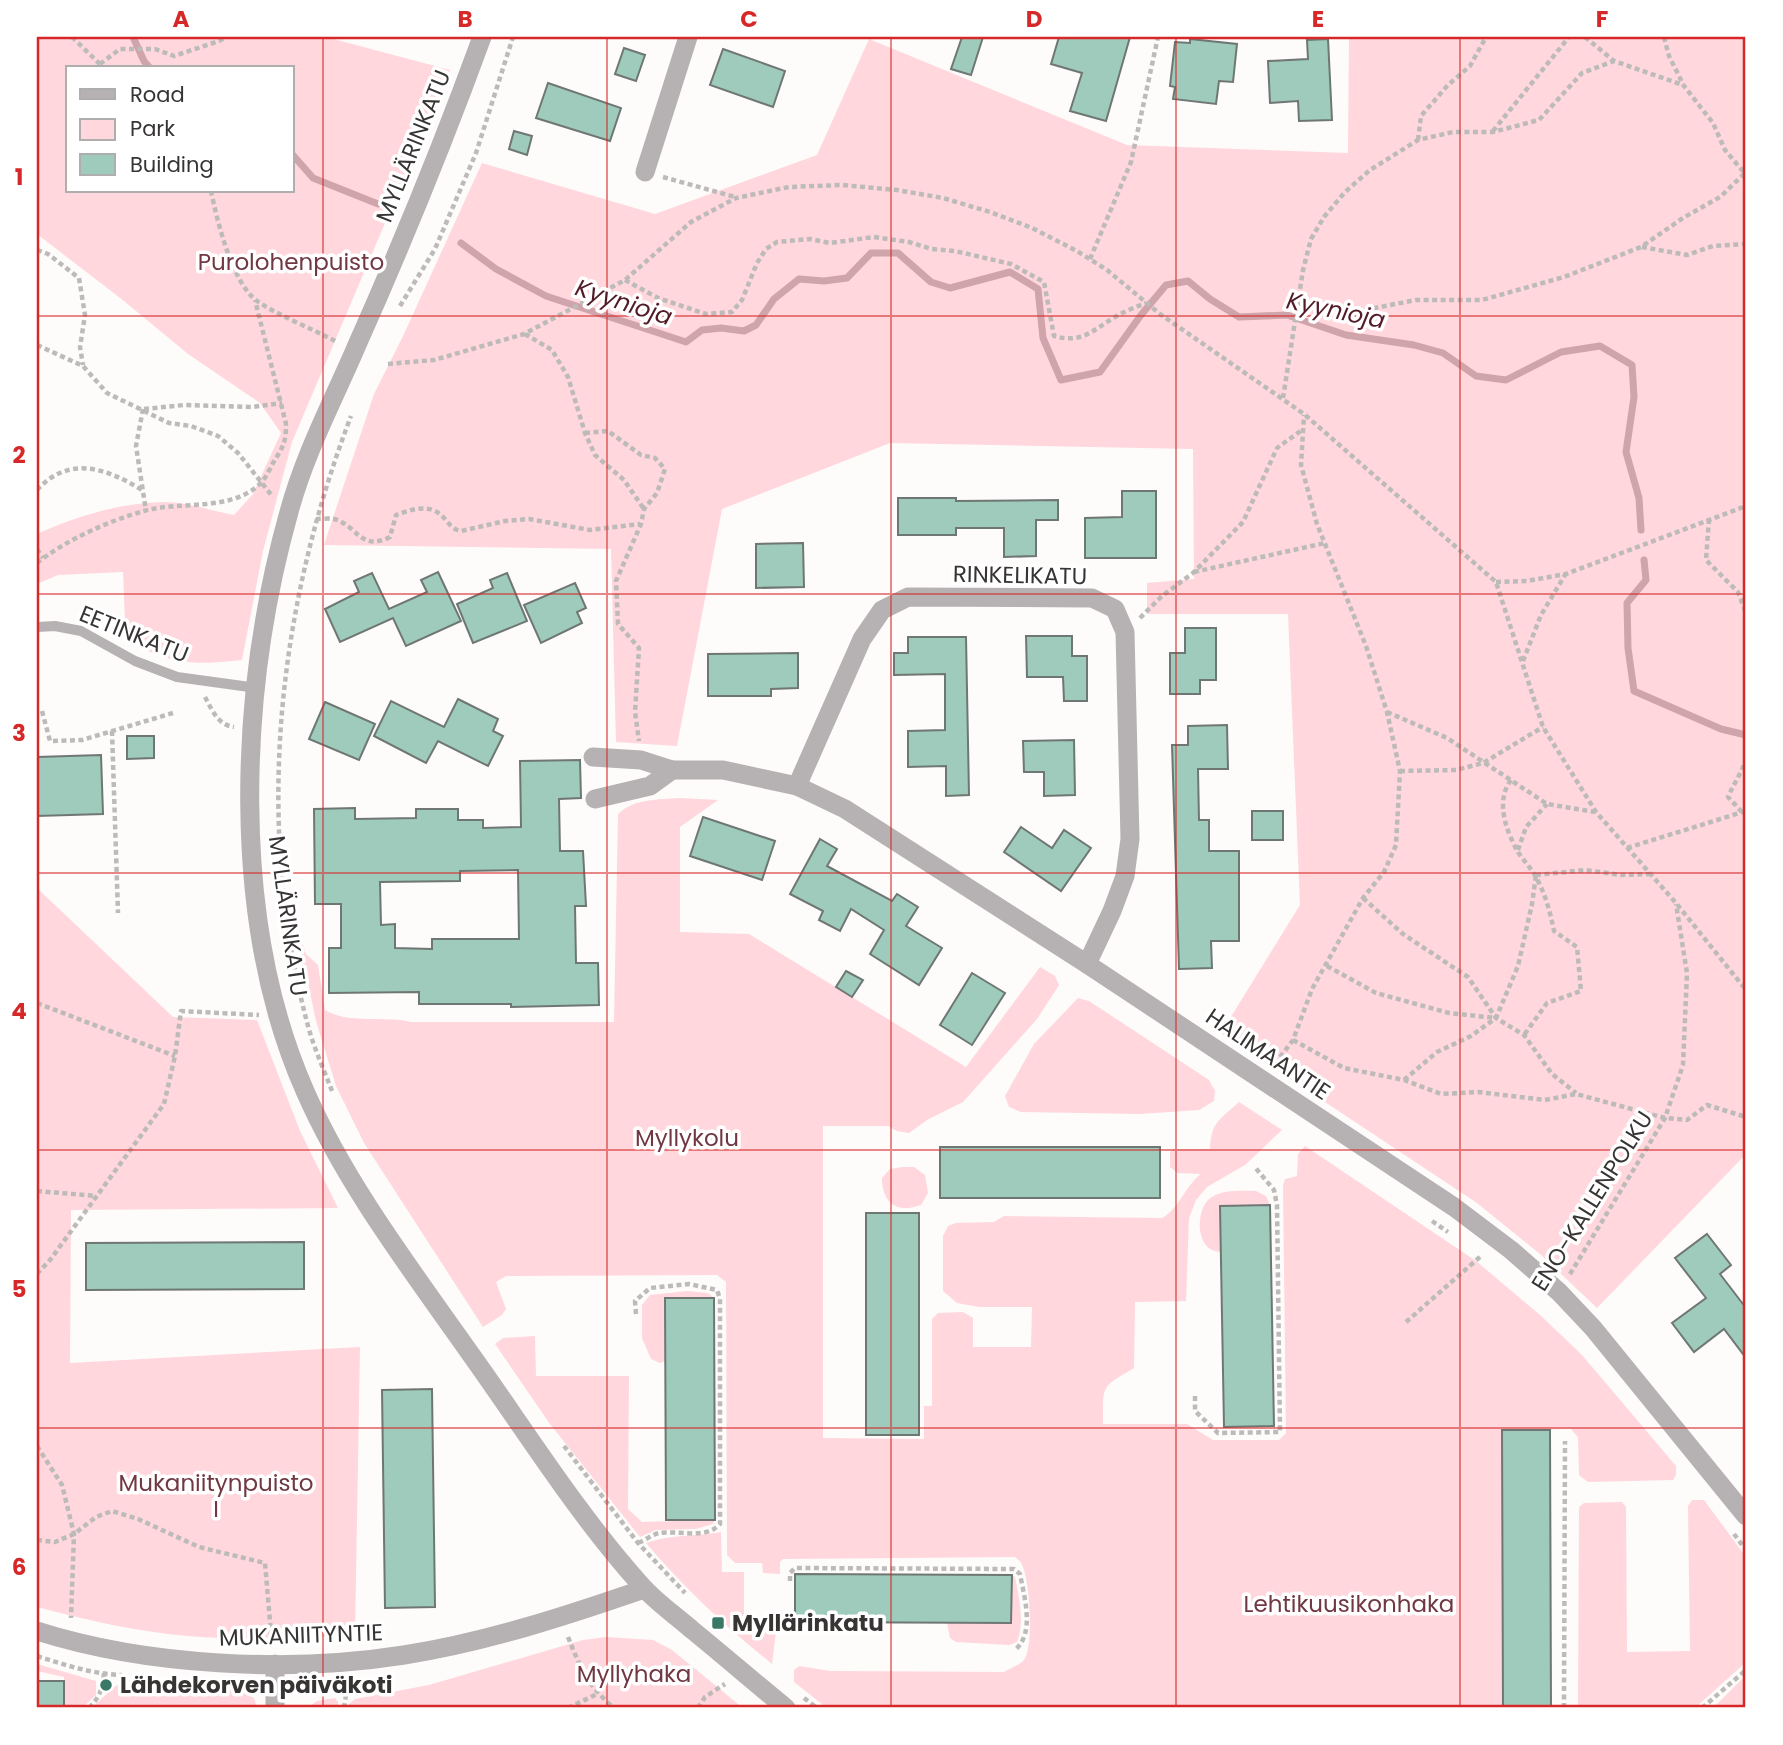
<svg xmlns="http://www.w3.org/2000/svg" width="1783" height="1745" font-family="Poppins,sans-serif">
  <rect width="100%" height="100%" fill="#fefbfb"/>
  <g fill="#ffd7dc" fill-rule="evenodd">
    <path d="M 37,37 L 326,37 L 450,70 L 292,442 L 263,551 L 242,660 C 195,665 174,665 131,643 L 125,620 L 123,572 L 58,575 L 37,584 L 37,534 C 77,516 119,503 164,502 C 186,502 212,511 234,515 L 253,494 L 281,433 L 260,403 L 188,354 L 124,301 L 37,234 ZM 68,68 L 292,68 L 292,191 L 68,191 Z"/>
    <polygon points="1349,37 1746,37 1746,1154 1597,1308 1540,1254 1477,1203 1221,1033 1300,905 1288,614 1147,614 1147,583 1194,579 1193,449 890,443 722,509 677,746 616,742 611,549 324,545 374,394 404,334 482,163 655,214 817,155 869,39 1127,145 1348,153"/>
    <path d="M 680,798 L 718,800 L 680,827 L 680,932 L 749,934 L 966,1067 L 1040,967 L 1055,976 L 1059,985 L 1037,1019 L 963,1102 L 927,1120 L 909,1133 L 897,1131 L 888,1126 L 823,1126 L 823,1438 L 924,1439 L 924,1406 L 932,1406 L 932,1319 L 938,1313 L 963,1312 L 973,1318 L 973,1347 L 1031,1347 L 1032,1307 L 979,1307 L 957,1303 L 943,1291 L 943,1236 L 948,1226 L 956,1223 L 994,1222 L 1004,1216 L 1162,1218 C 1179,1209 1185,1186 1201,1174 L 1178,1173 L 1170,1167 L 1170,1152 L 1173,1149 L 1210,1149 C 1211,1121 1221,1119 1239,1102 L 1282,1130 L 1245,1165 L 1207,1187 L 1196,1200 L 1189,1218 L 1186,1301 L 1135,1302 L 1134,1368 C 1100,1388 1103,1385 1103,1424 L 1187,1424 L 1213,1440 L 1279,1440 L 1286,1433 L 1283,1186 L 1285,1179 L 1297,1176 L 1298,1154 L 1305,1146 L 1476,1261 L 1540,1315 L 1582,1355 L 1676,1466 L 1676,1475 L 1673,1480 L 1588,1482 L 1579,1475 L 1578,1437 L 1571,1429 L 1502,1430 L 1503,1708 L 827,1708 L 794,1682 L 794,1670 L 799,1666 L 830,1671 L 1004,1672 C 1010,1668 1020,1665 1024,1660 C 1034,1647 1030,1580 1022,1565 C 1021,1561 1018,1560 1015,1557 L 783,1559 L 780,1562 L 780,1574 L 763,1573 L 762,1563 L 735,1563 L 727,1555 L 726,1282 L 717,1275 L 506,1276 L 496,1282 L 506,1309 L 502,1315 L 483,1327 L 364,1143 L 336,1086 L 316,1021 L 295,921 L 306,954 L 318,965 L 325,1010 C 350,1025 383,1015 411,1022 L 614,1022 L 618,814 C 635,798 658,800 680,798 Z"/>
    <path d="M 37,888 L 173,1017 L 257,1020 L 300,1131 L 338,1208 L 71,1210 L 70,1363 L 360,1347 L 355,1635 C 300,1638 245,1641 189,1636 C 138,1632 86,1620 37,1607 Z"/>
    <polygon points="1078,998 1089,1001 1209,1080 1215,1091 1214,1101 1199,1110 1140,1114 1021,1112 1009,1107 1005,1096 1034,1044"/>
    <path d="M 903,1167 L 914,1167 L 925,1175 L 928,1193 L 921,1205 C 897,1214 882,1203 882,1178 L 890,1169 Z"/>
    <path d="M 1256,1191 L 1266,1196 L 1270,1205 L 1220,1206 L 1221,1252 C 1196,1252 1195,1214 1208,1200 C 1220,1189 1241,1191 1256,1191 Z"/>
    <polygon points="687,1291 708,1293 714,1298 665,1298 665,1361 660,1363 651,1359 642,1338 642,1305 650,1295"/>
    <polygon points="535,1336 536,1376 629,1376 628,1509 642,1522 715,1520 713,1524 696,1529 656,1530 640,1537 550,1424 495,1344 503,1338"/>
    <polygon points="1692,1500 1704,1500 1746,1557 1746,1662 1695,1708 1578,1708 1579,1507 1584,1503 1622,1502 1626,1507 1627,1652 1690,1651 1688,1506"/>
    <path d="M 721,1532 L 722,1572 L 744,1572 L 744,1630 L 776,1631 L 772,1664 C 726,1627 684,1588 646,1543 C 670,1534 696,1537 721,1532 Z"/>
    <path d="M 1012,1575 L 1015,1577 C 1019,1598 1025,1621 1017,1642 L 1009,1645 L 956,1642 L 950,1638 L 947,1623 L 1011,1623 Z"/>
    <polygon points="606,1637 653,1640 672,1650 743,1708 349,1708 349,1704 355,1699 429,1685 583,1640"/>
    <polygon points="37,1664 96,1681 96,1695 82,1708 64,1708 64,1677 37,1671"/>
    <polygon points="1746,1675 1746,1708 1713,1708"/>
    <polygon points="117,1685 232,1686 254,1698 257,1708 91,1708"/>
    <polygon points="335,1698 338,1702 338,1708 307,1708 317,1701"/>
  </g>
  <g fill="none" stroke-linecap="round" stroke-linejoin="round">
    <g stroke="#cfa4aa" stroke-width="7">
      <polyline points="133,37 144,61 150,68"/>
      <polyline points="292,154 313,178 378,204"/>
      <polyline points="461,243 496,269 546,296 686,342 702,330 721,328 744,331 756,325 774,299 799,279 824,281 847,278 871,253 898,253 931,282 950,288 1010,272 1038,289 1043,338 1061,380 1100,372 1141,315 1166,285 1188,281 1210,299 1239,317 1287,315 1346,335 1414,345 1443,353 1476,376 1506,380 1561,352 1600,346 1632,365 1634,397 1626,452 1639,498 1641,530"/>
      <polyline points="1644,560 1646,580 1627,603 1628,648 1634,691 1721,729 1746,735"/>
    </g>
  </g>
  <g fill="#9ecbbc" stroke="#6f7774" stroke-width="2" fill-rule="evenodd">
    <polygon points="962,37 983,37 971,75 951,69"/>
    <polygon points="1059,37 1130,37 1106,121 1070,111 1082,73 1051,64"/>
    <polygon points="1190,39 1237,44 1233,82 1219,81 1216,104 1173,99 1175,87 1170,86 1175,42 1190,43"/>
    <polygon points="1328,39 1332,120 1299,121 1298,101 1270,103 1268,61 1308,59 1307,40"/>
    <polygon points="624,48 645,55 636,81 615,74"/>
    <polygon points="723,49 785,71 773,107 710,85"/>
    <polygon points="548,83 621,108 610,141 536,118"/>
    <polygon points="514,131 532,136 527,155 509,149"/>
    <polygon points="1122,491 1156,491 1156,558 1085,558 1085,518 1122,517"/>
    <polygon points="898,498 956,498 956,501 1058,500 1058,520 1036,520 1036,556 1004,557 1004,528 956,528 956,535 898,535"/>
    <polygon points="803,543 804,587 756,588 756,544"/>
    <polygon points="438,572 461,621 406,646 393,618 340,642 325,609 359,592 354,581 372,573 389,609 427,592 421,580"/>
    <polygon points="507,573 527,621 473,643 457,604 493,588 490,580"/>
    <polygon points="575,583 586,608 577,612 582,623 541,643 524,605"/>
    <polygon points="1185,628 1216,628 1216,680 1200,680 1200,694 1170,694 1170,653 1185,653"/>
    <polygon points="1026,636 1072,636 1072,656 1087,656 1087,701 1064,701 1063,677 1027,677"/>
    <polygon points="908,637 966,637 969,795 946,796 946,766 908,767 908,731 945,730 945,674 894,675 894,653 908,653"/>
    <polygon points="798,653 798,688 771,689 771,696 708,696 708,654"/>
    <polygon points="458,699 498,719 493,731 503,736 488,766 438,741 426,763 374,736 391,701 444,727"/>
    <polygon points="325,702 375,724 359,760 309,739"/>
    <polygon points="1227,725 1228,769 1198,769 1199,820 1209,820 1209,851 1239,851 1239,941 1211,941 1212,968 1179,969 1172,745 1188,745 1188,726"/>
    <polygon points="127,736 154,736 154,758 127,759"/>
    <polygon points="1074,740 1075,795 1044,796 1044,772 1024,772 1023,741"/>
    <polygon points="101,755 103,814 37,816 37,757"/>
    <path d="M 580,760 L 581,798 L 559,799 L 560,851 L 583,851 L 586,906 L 575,906 L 576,963 L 598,963 L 599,1005 L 511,1007 L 511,1004 L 419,1004 L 419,992 L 329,993 L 329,948 L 341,948 L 341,904 L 315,904 L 314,809 L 355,808 L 355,819 L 416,818 L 416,809 L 458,809 L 458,820 L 483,820 L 483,828 L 521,827 L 520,761 ZM 518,870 L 519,939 L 432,939 L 432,949 L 395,948 L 395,924 L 381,925 L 380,882 L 460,881 L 460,871 Z"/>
    <rect x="1252" y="811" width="31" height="29"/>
    <polygon points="703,817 775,841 762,880 690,856"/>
    <polygon points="1021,827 1052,848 1064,830 1091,848 1061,891 1004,852"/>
    <polygon points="820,839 837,849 827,866 892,901 897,894 918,907 906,926 942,948 919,985 870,954 884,930 851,909 840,931 819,920 823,911 790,894"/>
    <polygon points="846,971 863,980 852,997 836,987"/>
    <polygon points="972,973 1005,993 972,1045 940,1025"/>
    <rect x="940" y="1147" width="220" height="51"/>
    <polygon points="1270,1205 1274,1426 1224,1427 1220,1206"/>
    <rect x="866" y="1213" width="53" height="222"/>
    <polygon points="1707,1234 1731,1265 1720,1274 1746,1308 1746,1358 1724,1329 1694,1352 1672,1323 1706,1298 1675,1258"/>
    <polygon points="304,1242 304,1289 86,1290 86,1243"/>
    <polygon points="665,1298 714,1298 715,1520 666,1520"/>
    <polygon points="432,1389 435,1607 385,1608 382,1390"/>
    <polygon points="1502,1430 1550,1430 1551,1708 1503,1708"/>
    <polygon points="795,1574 1012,1575 1011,1623 795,1622"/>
    <rect x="37" y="1681" width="27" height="27"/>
  </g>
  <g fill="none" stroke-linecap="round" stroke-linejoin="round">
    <g stroke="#bdbaba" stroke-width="4.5" stroke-dasharray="5 3.5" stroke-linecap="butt">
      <polyline points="72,37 104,68"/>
      <polyline points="1585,37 1614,61 1683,85"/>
      <polyline points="1664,37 1669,56 1684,86 1713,123 1725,150 1746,175"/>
      <polyline points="100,64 120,49 155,49 174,56 219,41 226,37"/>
      <polyline points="1493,131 1569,37"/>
      <polyline points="1418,140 1421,116 1448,85 1470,66 1486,37"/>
      <polyline points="663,177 735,197"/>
      <path d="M 211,191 C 217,220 232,283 257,301 C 277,315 313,329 335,341"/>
      <polyline points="1642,247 1687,255 1713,246 1746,244"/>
      <polyline points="37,250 48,254 79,278 85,315 80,347 83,365"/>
      <polyline points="1090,259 1131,162 1158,37"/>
      <path d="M 625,280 L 658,298 L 706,314 L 732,312 L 742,300 L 757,263 L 766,249 L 777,242 L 810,239 L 830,243 L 874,237 L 909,242 L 932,249 L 955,251 L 1011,264 L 1044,282 L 1054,336 C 1082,344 1093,330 1115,317 C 1125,311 1136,307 1146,303"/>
      <polyline points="1298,303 1354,312 1416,300 1482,300 1564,277 1641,247 1683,218 1720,197 1744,174"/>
      <polyline points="400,306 435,249 476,153 513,37"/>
      <polyline points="525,334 552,350 568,377 585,433 595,455 624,480 644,509"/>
      <polyline points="37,345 83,366 107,393 169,423 191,426 218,436 238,453 273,497"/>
      <polyline points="388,364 434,360 524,334 625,280 691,222 736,198 789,187 842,185 897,190 943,198 990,212 1032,228 1077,251 1107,270 1160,314 1304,414 1496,582 1543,727 1596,812 1676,903 1746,990"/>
      <polyline points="1283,398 1303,270 1311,239 1324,217 1345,192 1370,170 1418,140 1453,132 1493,132 1539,120 1582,73 1614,61"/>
      <polyline points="143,409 136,446 146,511"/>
      <polyline points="144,409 184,405 252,407 282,403"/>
      <polyline points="585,433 608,431 641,455 655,458 665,469 657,493 644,509 641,524 616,581 618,624 639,648 635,712 639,741"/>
      <path d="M 37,490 C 69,455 106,468 142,490"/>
      <path d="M 316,519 C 321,519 329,518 334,519 C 357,525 360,552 390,537 L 396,515 C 407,511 423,505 435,511 C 446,516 449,529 461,531 L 505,521 L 529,519 L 590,530 L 640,524"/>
      <polyline points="1709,519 1706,560 1738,592 1746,613"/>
      <polyline points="37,549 43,558"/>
      <path d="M 37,563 C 66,540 108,521 144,511 C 183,500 231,513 262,482 C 266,477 270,469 273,463 C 283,447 286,443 286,424 L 255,300"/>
      <polyline points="1194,572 1325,543"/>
      <polyline points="1496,582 1527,581 1566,574 1746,506"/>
      <polyline points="1140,618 1162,596 1193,573 1243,522 1277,448 1302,430"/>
      <polyline points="1523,661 1541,615 1565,575"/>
      <path d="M 205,697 C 212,710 218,725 234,727"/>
      <polyline points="42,711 50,741 82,740 173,713"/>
      <polyline points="1387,712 1447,738 1547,804 1595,812"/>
      <polyline points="112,731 118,913"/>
      <polyline points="1400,771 1456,770 1483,763 1543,727"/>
      <path d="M 1511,780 C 1495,801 1506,831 1518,852 C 1524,861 1532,869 1537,879 C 1546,896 1550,912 1554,931 L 1577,947 L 1581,991 L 1547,1003 L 1524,1035"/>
      <path d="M 1742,812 L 1728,797 C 1734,783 1742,773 1746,758"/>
      <polyline points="1627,848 1746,811"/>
      <polyline points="1518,850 1526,827 1547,804"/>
      <polyline points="1536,875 1585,870 1621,875 1650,874"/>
      <polyline points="1363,898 1403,934 1468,977 1496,1018 1524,1035 1552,1074 1576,1093"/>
      <polyline points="1327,966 1376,993 1449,1013 1496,1018"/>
      <polyline points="37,1003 175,1056"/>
      <polyline points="1293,1040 1344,1068 1404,1080 1441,1094 1478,1092 1545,1100 1576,1094 1665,1118 1687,1120 1707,1105 1746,1117"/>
      <polyline points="1275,1064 1293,1040 1312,989 1363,898 1384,872 1396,845 1400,771 1387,712 1366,646 1317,524 1301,465 1304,415"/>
      <polyline points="1404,1080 1437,1052 1471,1036 1496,1018 1518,966 1532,904 1536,875"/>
      <path d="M 332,1091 C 324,1070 314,1048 308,1026 C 254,824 277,610 351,416"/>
      <polyline points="37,1191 96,1196"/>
      <polyline points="1432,1221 1448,1232"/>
      <polyline points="37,1274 50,1260 164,1104 175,1056 181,1011 259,1015"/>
      <polyline points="1570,1274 1665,1118 1683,1065 1687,973 1676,904"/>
      <path d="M 636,1314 L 635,1301 L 650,1288 L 689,1284 L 717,1290 L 720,1299 L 720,1524 C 706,1540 678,1530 659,1533 C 652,1535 645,1540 638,1543"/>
      <polyline points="1406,1322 1481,1256"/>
      <polyline points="1195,1396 1195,1411 1218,1433 1280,1432 1277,1205 1274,1190 1254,1166"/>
      <polyline points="37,1446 62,1485 74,1534 71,1618"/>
      <polyline points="564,1446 638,1543 685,1593"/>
      <polyline points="1734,1534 1746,1550"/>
      <polyline points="37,1540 55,1542 74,1534 96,1517 112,1511 138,1519 199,1547 265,1563 272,1645"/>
      <path d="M 790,1581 L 790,1573 L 795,1568 L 1014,1569 L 1020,1574 C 1024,1596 1035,1632 1016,1649"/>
      <path d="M 568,1637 C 580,1667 588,1686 614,1708"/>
      <path d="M 37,1656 C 65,1665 92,1674 122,1675"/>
      <polyline points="804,1698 817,1708"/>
      <path d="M 89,1708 C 100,1696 103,1689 104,1672"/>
      <polyline points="344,1708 347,1689"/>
      <polyline points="568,1708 597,1694"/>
      <polyline points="698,1708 705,1697 725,1684"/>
      <polyline points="1564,1708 1565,1441"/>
      <polyline points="1702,1708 1746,1670"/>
    </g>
    <polyline stroke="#b6b1b2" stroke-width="10" points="37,627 55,626 81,631 135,661 177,677 257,688"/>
    <g stroke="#b6b1b2" stroke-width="19">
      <polyline points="645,172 688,37"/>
      <polyline points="593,757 641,760 672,770 723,770 797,786 845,809 1087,964 1454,1207 1511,1250 1559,1292 1593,1328 1746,1516"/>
      <polyline points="797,786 862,639 882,610 908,597 1092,598 1115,609 1125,632 1130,839 1125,876 1112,911 1087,964"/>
      <polyline points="595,799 650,786 672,770"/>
      <path d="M 37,1631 C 147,1666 290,1673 404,1655 C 486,1642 566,1616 644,1589"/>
      <polyline points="275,1664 275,1708"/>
    </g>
    <path stroke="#b6b1b2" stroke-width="19" d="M 482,37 C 444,141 402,244 357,345 C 333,401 305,453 289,512 C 239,690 229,919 305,1091 C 346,1185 413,1272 472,1356 C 527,1433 578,1515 641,1585 C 656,1602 675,1615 691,1629 C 723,1655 754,1682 786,1708"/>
  </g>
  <path fill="none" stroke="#d62828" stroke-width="2" stroke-opacity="0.55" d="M 323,37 L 323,1708M 607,37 L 607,1708M 891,37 L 891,1708M 1176,37 L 1176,1708M 1460,37 L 1460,1708M 37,316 L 1746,316M 37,594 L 1746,594M 37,873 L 1746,873M 37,1150 L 1746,1150M 37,1428 L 1746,1428"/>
  <g fill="#397867" stroke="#fff" stroke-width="2.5">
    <rect x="711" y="1616" width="14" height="14" rx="3.5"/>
    <circle cx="106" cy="1685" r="7"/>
  </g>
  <g text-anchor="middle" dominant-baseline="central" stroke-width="7" stroke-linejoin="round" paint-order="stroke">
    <g font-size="23" fill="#373434" stroke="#fff">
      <text transform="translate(413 146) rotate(-68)">MYLLÄRINKATU</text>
      <text transform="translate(1020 575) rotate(1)">RINKELIKATU</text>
      <text transform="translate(134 634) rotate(22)">EETINKATU</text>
      <text transform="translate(288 916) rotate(82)">MYLLÄRINKATU</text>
      <text transform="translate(1268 1054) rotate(34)">HALIMAANTIE</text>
      <text transform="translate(1592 1201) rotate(-58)">ENO-KALLENPOLKU</text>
      <text transform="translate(301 1635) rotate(-2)">MUKANIITYNTIE</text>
    </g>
    <g font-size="23" fill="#713843" stroke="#fff">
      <text x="291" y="262">Purolohenpuisto</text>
      <text x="687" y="1138">Myllykolu</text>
      <text x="216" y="1483">Mukaniitynpuisto<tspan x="216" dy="26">I</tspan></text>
      <text x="1349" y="1604">Lehtikuusikonhaka</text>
      <text x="634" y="1674">Myllyhaka</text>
    </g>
    <g font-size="23" font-weight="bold" fill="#373434" stroke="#fff" text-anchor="start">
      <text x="732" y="1623">Myllärinkatu</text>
      <text x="120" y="1685">Lähdekorven päiväkoti</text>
    </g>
    <g font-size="24" font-style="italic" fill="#521b28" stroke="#fff">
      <text transform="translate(624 302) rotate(18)">Kyynioja</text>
      <text transform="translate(1336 310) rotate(12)">Kyynioja</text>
    </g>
  </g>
  <rect width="1783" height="1745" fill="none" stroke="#ffffff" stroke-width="77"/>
  <rect x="66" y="66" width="228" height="126" fill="#ffffff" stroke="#afaeae" stroke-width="2"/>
  <rect x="80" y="89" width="35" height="10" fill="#b6b1b2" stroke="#afaeae" stroke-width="2"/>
  <text x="130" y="102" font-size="21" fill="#373434">Road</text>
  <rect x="80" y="119" width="35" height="21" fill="#ffd7dc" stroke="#afaeae" stroke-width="2"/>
  <text x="130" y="136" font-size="21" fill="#373434">Park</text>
  <rect x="80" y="154" width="35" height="21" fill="#9ecbbc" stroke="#afaeae" stroke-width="2"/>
  <text x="130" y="172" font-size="21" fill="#373434">Building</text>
  <rect x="38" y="38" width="1706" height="1668" fill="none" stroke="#d62828" stroke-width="2.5"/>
  <g font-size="23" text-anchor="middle" font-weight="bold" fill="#d62828">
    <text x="181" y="27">A</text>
    <text x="465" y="27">B</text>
    <text x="749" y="27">C</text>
    <text x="1034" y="27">D</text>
    <text x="1318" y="27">E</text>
    <text x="1602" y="27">F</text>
    <text x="19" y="185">1</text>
    <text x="19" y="463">2</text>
    <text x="19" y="741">3</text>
    <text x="19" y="1019">4</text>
    <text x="19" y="1297">5</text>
    <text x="19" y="1575">6</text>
  </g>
</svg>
